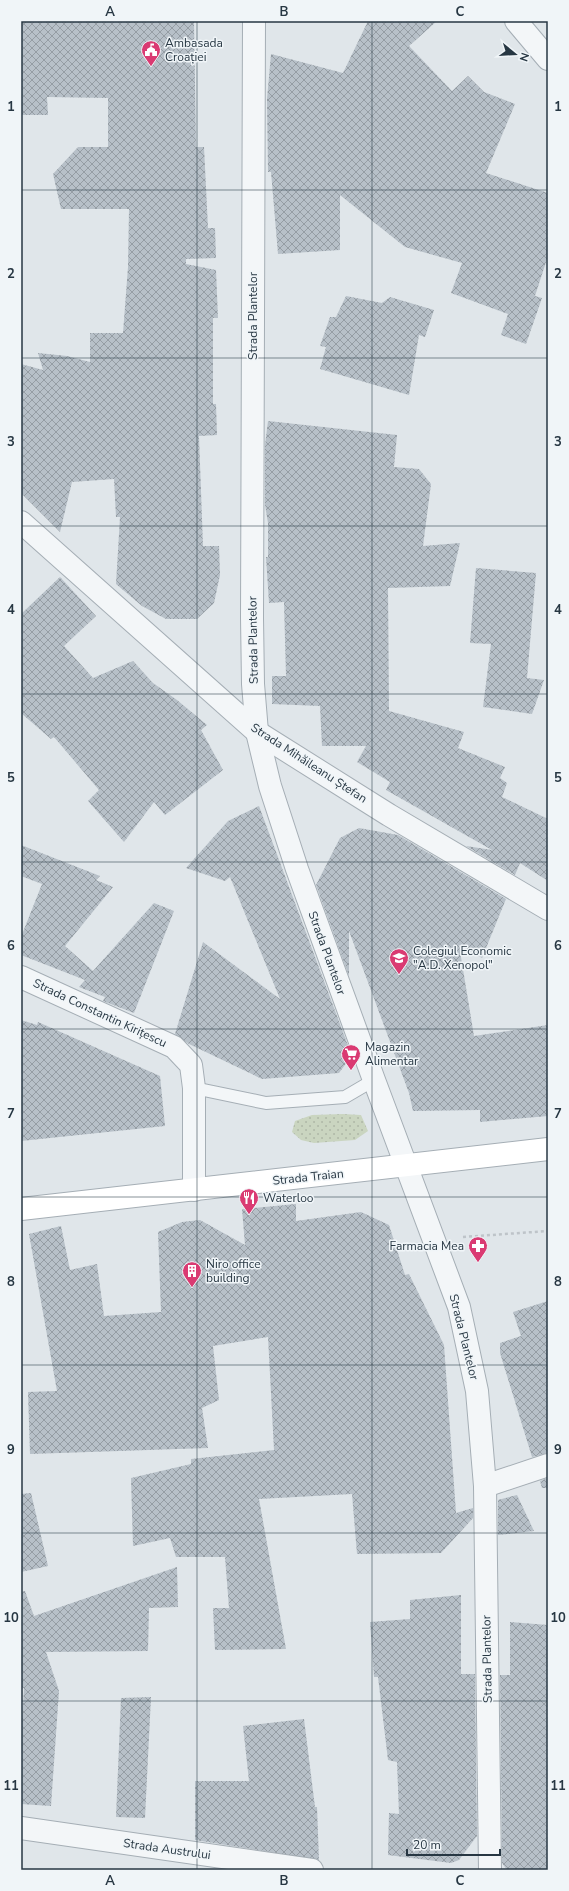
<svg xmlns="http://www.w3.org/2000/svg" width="569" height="1891" font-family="'Nunito Sans',sans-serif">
  <defs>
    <pattern id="grass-dots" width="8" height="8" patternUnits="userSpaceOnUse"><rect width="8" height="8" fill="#cad5c0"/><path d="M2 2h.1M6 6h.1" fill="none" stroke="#aeb7a6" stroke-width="1.8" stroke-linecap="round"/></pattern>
    <pattern id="building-cross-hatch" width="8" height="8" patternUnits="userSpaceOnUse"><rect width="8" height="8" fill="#b7c0c8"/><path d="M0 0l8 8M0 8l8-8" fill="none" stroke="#959da4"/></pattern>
  </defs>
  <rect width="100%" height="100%" fill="#e0e6ea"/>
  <polygon fill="url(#grass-dots)" points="343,1114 361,1115 368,1131 355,1140 314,1143 301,1140 292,1132 295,1121 312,1115"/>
  <g fill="url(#building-cross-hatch)">
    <polygon points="21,21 194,21 196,147 204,147 208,228 215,228 216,258 186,259 186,264 216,270 218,318 213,318 213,404 216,404 217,435 199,436 203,546 219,546 220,575 214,603 197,619 166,619 142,606 116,584 120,517 116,517 114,479 72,482 60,532 21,493 21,364 43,370 38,353 67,356 90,362 90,333 123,333 128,267 129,209 61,209 53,174 78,147 108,147 108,98 47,97 48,115 21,115"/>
    <polygon points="368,21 437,21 409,46 452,91 468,76 484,92 515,104 486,173 548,193 548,256 535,296 542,298 526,344 501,335 508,314 451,293 462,263 405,247 340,195 340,250 278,254 271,172 268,172 267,99 271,54 343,73"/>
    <polygon points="346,296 382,303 390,297 434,310 425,337 419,335 409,395 320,369 326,347 320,346 330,317 336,317"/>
    <polygon points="268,421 397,435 394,467 419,469 431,484 423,546 460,543 450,586 388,588 389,711 464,732 458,748 505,767 500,778 507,783 502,797 548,819 548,881 520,863 515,875 466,846 492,850 386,790 390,782 357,762 366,746 322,746 320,706 272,704 272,676 286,676 284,602 269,603 266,557 268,557 268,523 265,505 265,445"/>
    <polygon points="476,568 536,573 527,678 544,680 532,714 483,707 491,644 470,643"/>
    <polygon points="60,577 96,616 64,646 93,678 133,661 153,683 177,700 207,725 201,730 223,770 165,815 154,802 124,842 88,801 99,790 54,737 51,739 21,713 21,614"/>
    <polygon points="259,806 350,1051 350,1058 339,1073 262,1079 189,1044 175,1034 203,942 280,999 230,877 225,881 186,868 228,821"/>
    <polygon points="359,828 398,835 506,899 482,958 459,945 474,1036 548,1025 548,1116 480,1122 480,1110 413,1111 409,1093 349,931 349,976 316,885 340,838"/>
    <polygon points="21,845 100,876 96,880 113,887 65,946 93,971 154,903 174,911 134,1013 103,1001 105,997 79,987 85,980 21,955 21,937 42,884 21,876"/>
    <polygon points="21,1020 37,1025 38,1022 160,1076 165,1126 21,1141"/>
    <polygon points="296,1204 296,1221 361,1212 389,1225 405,1275 409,1274 444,1345 456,1513 473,1508 473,1518 441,1553 357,1554 352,1494 259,1499 286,1649 215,1650 213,1608 229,1608 225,1557 176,1557 170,1538 133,1546 131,1478 191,1464 191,1459 274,1450 268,1337 213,1346 219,1400 202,1408 208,1448 30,1454 28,1392 57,1391 29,1234 61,1226 70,1270 97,1264 104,1316 161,1312 158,1232 182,1222 200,1220 245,1245 242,1209"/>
    <polygon points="548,1301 548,1453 532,1457 500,1353 500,1343 521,1336 513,1312"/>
    <polygon points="548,1478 548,1488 542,1488 540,1481"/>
    <polygon points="31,1493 48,1566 21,1572 21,1494"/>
    <polygon points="517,1495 534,1531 498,1535 498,1500"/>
    <polygon points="177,1567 178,1607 149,1608 148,1651 46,1652 59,1691 51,1806 21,1804 21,1735 24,1688 21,1689 21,1592 25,1591 34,1616"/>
    <polygon points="461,1595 461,1674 475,1674 477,1836 459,1860 451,1863 388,1855 389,1813 399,1814 397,1762 388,1760 378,1677 374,1677 370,1622 410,1619 410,1600"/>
    <polygon points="510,1622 548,1625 548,1870 507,1870 502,1863 500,1675 510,1675"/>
    <polygon points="151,1697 145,1818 116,1817 121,1698"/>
    <polygon points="304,1719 315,1807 317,1807 319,1860 195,1840 195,1781 249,1781 243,1726"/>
  </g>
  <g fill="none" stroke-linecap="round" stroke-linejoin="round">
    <g stroke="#a5aeb5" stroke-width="14">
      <polyline id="lane" points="194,1088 266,1103 345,1097 374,1080"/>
    </g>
    <g stroke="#a5aeb5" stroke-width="24">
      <g id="street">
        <polyline points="254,21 252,618 253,684 257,732 270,786 297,869 374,1080 459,1307 477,1391 485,1486 490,1870"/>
        <polyline points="516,21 548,59"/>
        <polyline points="21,522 257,732 389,815 548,909"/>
        <polyline points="21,977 174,1047 191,1065 194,1088 194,1190"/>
        <polyline points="485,1486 548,1465"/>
        <polyline points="21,1828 312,1870"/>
      </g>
    </g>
    <g stroke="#a5aeb5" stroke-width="24">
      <polyline id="secondary" points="21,1209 548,1149"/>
    </g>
    <polyline stroke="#bec4c9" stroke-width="2.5" stroke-dasharray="3 3" stroke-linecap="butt" points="463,1237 548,1231"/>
    <use href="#lane" stroke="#f3f6f8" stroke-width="12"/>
    <use href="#street" stroke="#f3f6f8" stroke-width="22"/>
    <use href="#secondary" stroke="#fff" stroke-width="22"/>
  </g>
  <path fill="none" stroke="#273743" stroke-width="1" stroke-opacity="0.55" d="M 197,21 L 197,1870M 372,21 L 372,1870M 21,190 L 548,190M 21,358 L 548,358M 21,526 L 548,526M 21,694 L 548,694M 21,862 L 548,862M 21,1029 L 548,1029M 21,1197 L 548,1197M 21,1365 L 548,1365M 21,1533 L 548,1533M 21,1701 L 548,1701"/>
  <defs>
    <g id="civic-pin" transform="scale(1)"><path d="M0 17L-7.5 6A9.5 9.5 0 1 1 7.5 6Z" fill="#da3a72" stroke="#f0f5f8"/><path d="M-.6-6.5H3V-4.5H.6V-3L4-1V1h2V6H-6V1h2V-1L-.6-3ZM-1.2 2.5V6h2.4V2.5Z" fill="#fff"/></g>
    <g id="school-pin" transform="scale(1)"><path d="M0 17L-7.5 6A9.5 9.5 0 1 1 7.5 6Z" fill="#da3a72" stroke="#f0f5f8"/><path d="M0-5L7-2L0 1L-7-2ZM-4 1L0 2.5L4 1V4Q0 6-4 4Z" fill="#fff"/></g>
    <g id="supermarket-pin" transform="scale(1)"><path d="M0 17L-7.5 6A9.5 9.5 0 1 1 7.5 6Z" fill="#da3a72" stroke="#f0f5f8"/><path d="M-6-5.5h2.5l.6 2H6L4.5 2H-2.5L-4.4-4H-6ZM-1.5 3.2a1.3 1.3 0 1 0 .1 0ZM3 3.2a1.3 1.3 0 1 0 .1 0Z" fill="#fff"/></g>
    <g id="restaurant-pin" transform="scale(1)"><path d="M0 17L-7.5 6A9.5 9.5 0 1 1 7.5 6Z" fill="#da3a72" stroke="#f0f5f8"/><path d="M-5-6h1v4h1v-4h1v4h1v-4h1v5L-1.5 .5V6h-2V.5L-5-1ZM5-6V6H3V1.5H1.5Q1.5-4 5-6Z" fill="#fff"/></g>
    <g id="pharmacy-pin" transform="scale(1)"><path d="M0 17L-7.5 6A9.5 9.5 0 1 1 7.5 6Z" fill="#da3a72" stroke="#f0f5f8"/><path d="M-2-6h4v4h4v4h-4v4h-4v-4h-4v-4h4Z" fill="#fff"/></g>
    <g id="building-pin" transform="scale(1)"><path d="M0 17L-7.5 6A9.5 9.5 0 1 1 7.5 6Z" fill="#da3a72" stroke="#f0f5f8"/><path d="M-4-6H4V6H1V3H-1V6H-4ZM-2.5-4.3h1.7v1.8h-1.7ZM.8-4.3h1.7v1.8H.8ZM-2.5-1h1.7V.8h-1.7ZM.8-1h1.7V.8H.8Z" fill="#fff"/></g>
  </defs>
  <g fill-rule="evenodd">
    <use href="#civic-pin" x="151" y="50"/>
    <use href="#school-pin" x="399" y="958"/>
    <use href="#supermarket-pin" x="351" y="1054"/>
    <use href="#restaurant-pin" x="249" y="1198"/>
    <use href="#pharmacy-pin" x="478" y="1246"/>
    <use href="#building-pin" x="192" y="1271"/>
  </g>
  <g text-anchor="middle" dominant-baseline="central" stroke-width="3" stroke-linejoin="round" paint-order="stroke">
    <g font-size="12" fill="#273743" stroke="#f0f5f8" text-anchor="start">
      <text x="165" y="43">Ambasada<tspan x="165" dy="14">Croației</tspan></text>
      <text x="413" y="951">Colegiul Economic<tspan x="413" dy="14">"A.D. Xenopol"</tspan></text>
      <text x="365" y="1047">Magazin<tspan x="365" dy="14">Alimentar</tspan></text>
      <text x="263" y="1198">Waterloo</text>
      <text x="464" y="1246" text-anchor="end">Farmacia Mea</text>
      <text x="206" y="1264">Niro office<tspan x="206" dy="14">building</tspan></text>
    </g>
    <g font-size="12" fill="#273743" stroke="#f0f5f8">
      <text transform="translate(253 316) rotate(-90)">Strada Plantelor</text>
      <text transform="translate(253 640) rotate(-91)">Strada Plantelor</text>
      <text transform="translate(309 763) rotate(33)">Strada Mihăileanu Ștefan</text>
      <text transform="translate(327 953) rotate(70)">Strada Plantelor</text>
      <text transform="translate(100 1013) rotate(25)">Strada Constantin Kirițescu</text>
      <text transform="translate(308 1177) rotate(-6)">Strada Traian</text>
      <text transform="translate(464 1337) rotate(76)">Strada Plantelor</text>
      <text transform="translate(487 1659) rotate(-91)">Strada Plantelor</text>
      <text transform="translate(167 1849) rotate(8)">Strada Austrului</text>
    </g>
  </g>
  <rect width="569" height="1891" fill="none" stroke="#f0f5f8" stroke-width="44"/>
  <g transform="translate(515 54) rotate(108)" stroke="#f0f5f8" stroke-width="3" paint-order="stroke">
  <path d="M0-3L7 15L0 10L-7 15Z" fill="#273743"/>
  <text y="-6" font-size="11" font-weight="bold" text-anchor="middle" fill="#273743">N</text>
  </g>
  <path d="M407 1849v6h93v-6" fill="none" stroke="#273743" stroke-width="2"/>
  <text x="413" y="1849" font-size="12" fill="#273743" stroke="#f0f5f8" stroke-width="3" paint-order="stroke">20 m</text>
  <rect x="22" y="22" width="525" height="1847" fill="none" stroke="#273743" stroke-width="1.5"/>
  <g font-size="13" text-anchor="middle" font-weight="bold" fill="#273743">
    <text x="110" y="16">A</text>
    <text x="284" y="16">B</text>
    <text x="460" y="16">C</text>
    <text x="11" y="111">1</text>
    <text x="558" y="111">1</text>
    <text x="11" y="278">2</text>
    <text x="558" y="278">2</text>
    <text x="11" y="446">3</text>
    <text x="558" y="446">3</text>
    <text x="11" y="614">4</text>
    <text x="558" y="614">4</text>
    <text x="11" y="782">5</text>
    <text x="558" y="782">5</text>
    <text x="11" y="950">6</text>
    <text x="558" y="950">6</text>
    <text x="11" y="1118">7</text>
    <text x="558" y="1118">7</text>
    <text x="11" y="1286">8</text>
    <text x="558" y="1286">8</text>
    <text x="11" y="1454">9</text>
    <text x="558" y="1454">9</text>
    <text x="11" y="1622">10</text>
    <text x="558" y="1622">10</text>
    <text x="11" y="1790">11</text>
    <text x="558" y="1790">11</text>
    <text x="110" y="1885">A</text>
    <text x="284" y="1885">B</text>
    <text x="460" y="1885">C</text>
  </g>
</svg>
